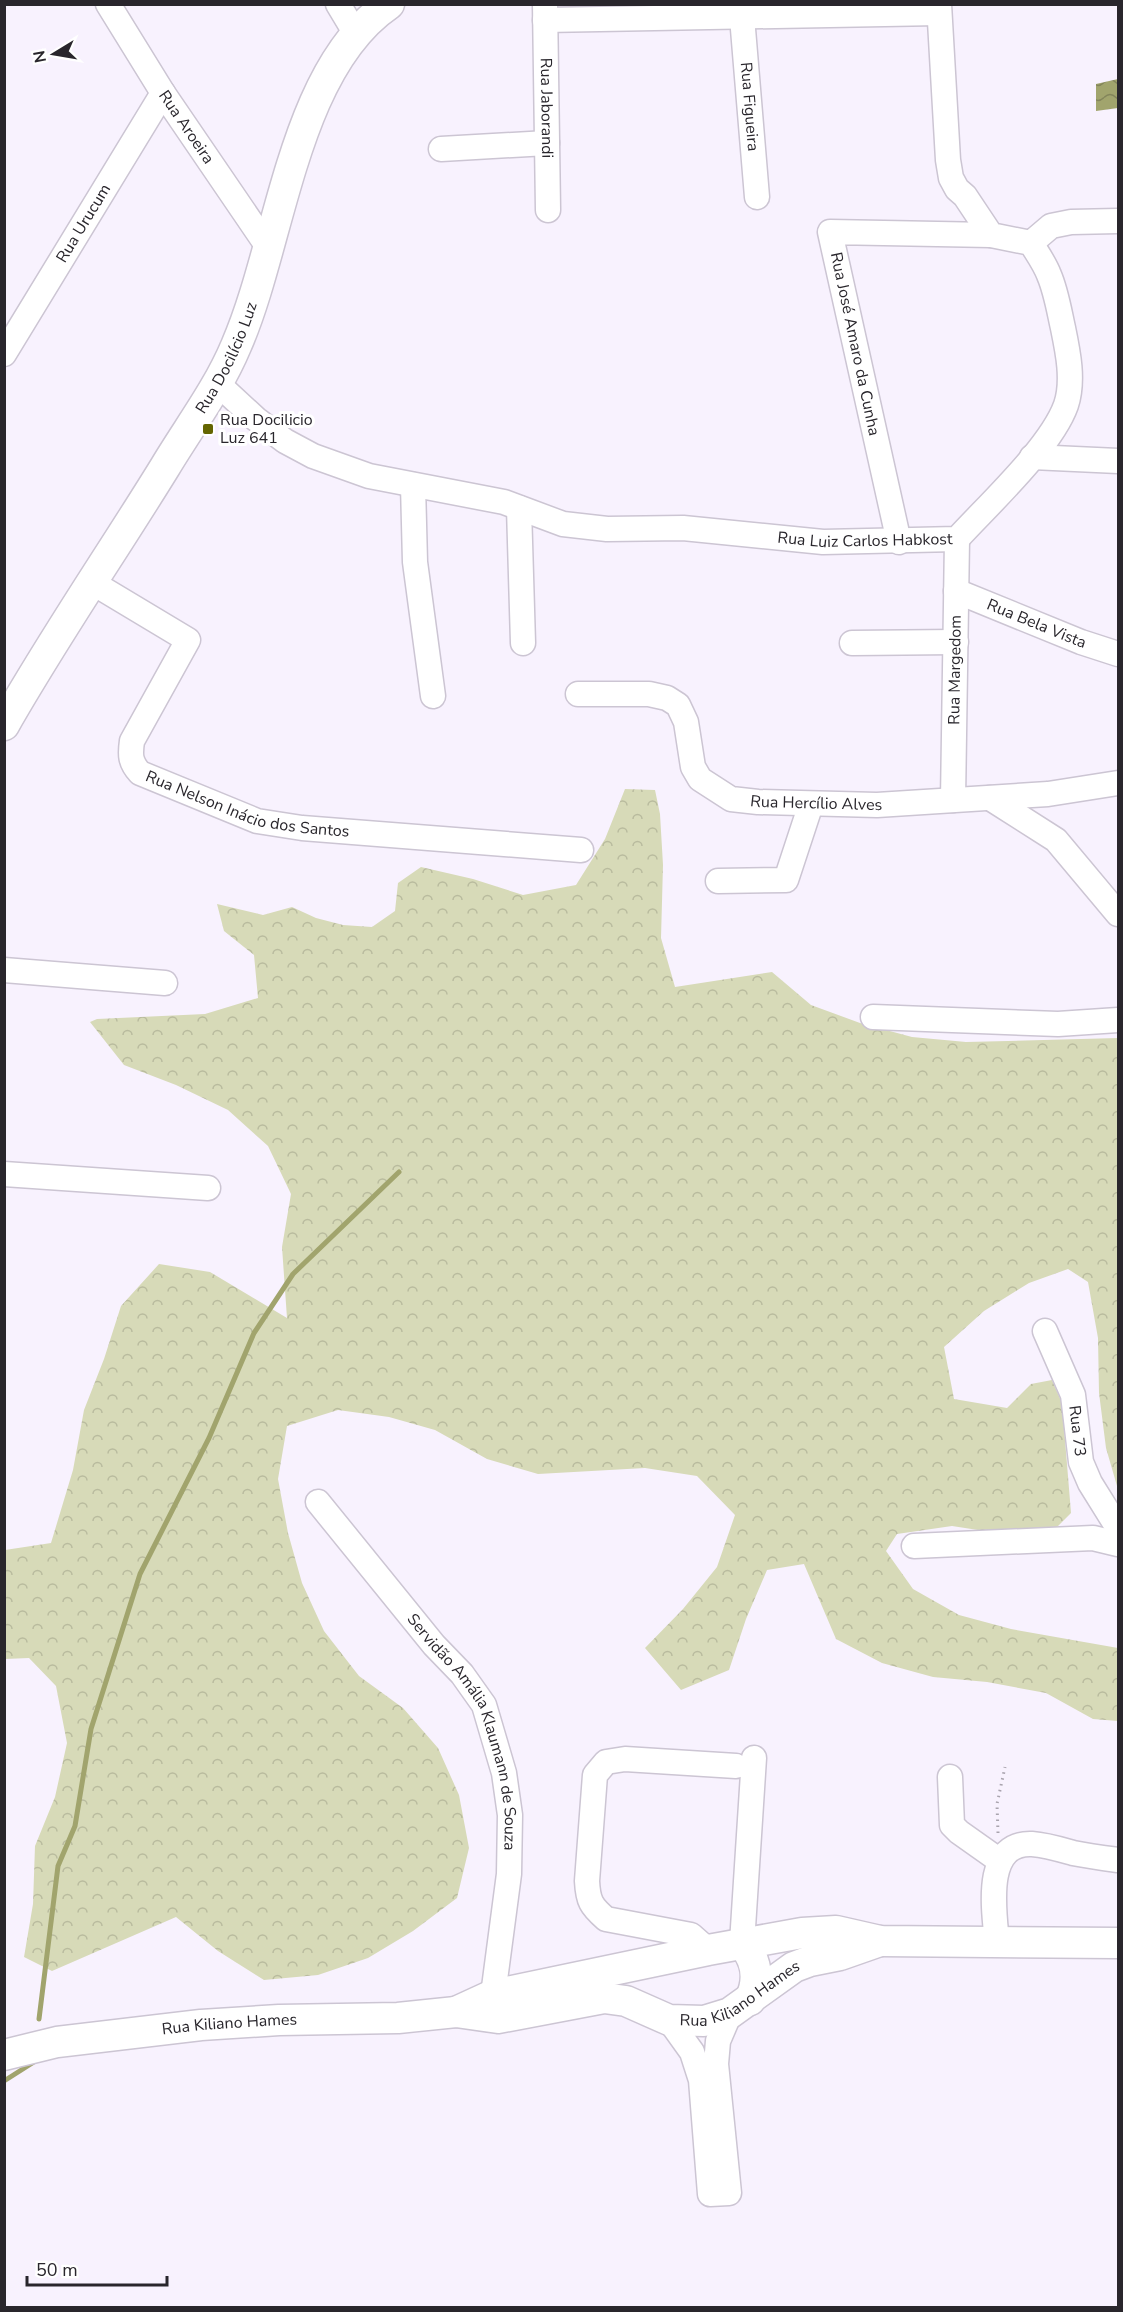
<svg xmlns="http://www.w3.org/2000/svg" width="1123" height="2312" font-family="'Nunito Sans',sans-serif">
  <defs>
    <pattern id="forest-crowns" width="20" height="18" patternUnits="userSpaceOnUse" patternTransform="scale(1.5)"><rect width="20" height="18" fill="#d7dab8"/><path d="M2 6a3 3 0 1 1 6 0M12 15a3 3 0 1 1 6 0" fill="none" stroke="#b9bb9e"/></pattern>
    <pattern id="water-waves" width="16" height="10" patternUnits="userSpaceOnUse" patternTransform="scale(1.5)"><rect width="16" height="10" fill="#a1a46d"/><path d="M0 5q4-4 8 0t8 0" fill="none" stroke="#83855a"/></pattern>
  </defs>
  <rect width="100%" height="100%" fill="#f8f2fe"/>
  <polygon fill="url(#forest-crowns)" points="625,789 655,790 660,814 663,865 661,938 675,987 772,972 811,1005 860,1023 912,1037 966,1042 1118,1038 1118,1484 1117,1486 1106,1448 1099,1393 1098,1338 1088,1282 1068,1269 1029,1283 984,1311 944,1347 954,1399 1007,1408 1031,1384 1052,1380 1062,1403 1071,1513 1057,1527 1004,1534 952,1526 897,1534 886,1551 913,1589 959,1615 1011,1629 1118,1648 1118,1721 1093,1719 1046,1693 987,1682 933,1677 882,1663 836,1639 804,1564 767,1570 746,1619 729,1670 681,1690 645,1648 683,1609 717,1567 735,1515 697,1476 645,1468 538,1474 487,1459 435,1430 389,1417 338,1410 287,1426 278,1479 288,1533 302,1583 324,1631 359,1676 403,1708 438,1748 459,1795 469,1848 457,1898 413,1931 368,1958 318,1975 264,1980 218,1951 176,1917 52,1971 24,1957 33,1904 35,1846 55,1797 67,1743 56,1686 29,1658 5,1659 5,1550 51,1543 73,1470 84,1410 104,1359 121,1306 159,1264 210,1272 287,1318 282,1247 291,1194 268,1146 228,1110 176,1085 124,1065 90,1022 97,1019 205,1014 258,998 254,955 224,931 217,904 263,915 292,907 316,918 343,925 372,927 395,911 398,883 421,867 473,879 523,895 576,885 605,839"/>
  <polygon fill="url(#water-waves)" points="1118,79 1118,108 1096,111 1096,84"/>
  <g fill="none" stroke-linecap="round" stroke-linejoin="round">
    <g stroke="#a1a46d" stroke-width="5">
      <polyline points="39,2019 58,1866 75,1826 91,1729 140,1574 209,1438 254,1333 293,1274 399,1172"/>
      <polyline points="4,2081 37,2060"/>
    </g>
    <g stroke="#ccc5d3" stroke-width="27">
      <g id="minor">
        <path id="s1" d="M 108,4 L 163,93 L 268,247"/>
        <polyline points="338,4 356,34"/>
        <path id="s2" d="M 545,4 L 548,210"/>
        <path id="s3" d="M 742,17 L 757,197"/>
        <polyline points="545,20 939,13"/>
        <polyline points="441,149 547,143"/>
        <polyline points="1031,243 1051,226 1071,222 1118,221"/>
        <path id="s4" d="M 4,354 L 163,93"/>
        <path id="s5" d="M 217,383 L 256,419 L 285,441 L 313,456 L 369,476 L 504,502 L 563,524 L 607,529 L 683,528 L 823,542 L 957,539 C 988,505 1051,447 1066,405 C 1074,381 1068,352 1063,328 C 1059,310 1056,291 1049,275 C 1045,264 1037,253 1031,243 L 991,235 L 965,196 L 957,189 L 951,178 L 948,160 L 939,4"/>
        <polyline points="1032,457 1118,461"/>
        <polyline points="413,485 415,562 433,696"/>
        <polyline points="519,508 523,643"/>
        <polyline points="899,542 830,232 991,235"/>
        <path id="s6" d="M 93,583 L 188,640 L 132,741 C 130,755 130,762 140,773 L 257,821 L 302,828 L 581,850"/>
        <path id="s7" d="M 956,591 L 1081,642 L 1118,654"/>
        <polyline points="852,643 956,642"/>
        <path id="s8" d="M 578,694 L 649,694 L 667,698 L 678,705 L 686,722 L 693,767 L 700,779 L 731,799 L 758,802 L 877,805 L 1048,794 L 1118,783"/>
        <polyline points="990,798 1056,840 1118,914"/>
        <path id="s9" d="M 953,800 L 957,539"/>
        <polyline points="718,881 786,880 811,804"/>
        <polyline points="4,970 165,983"/>
        <polyline points="873,1017 1058,1024 1118,1020"/>
        <polyline points="4,1174 208,1188"/>
        <path id="s10" d="M 1045,1331 L 1073,1395 L 1081,1462 L 1090,1483 L 1118,1528"/>
        <path id="s11" d="M 318,1502 L 434,1645 L 462,1674 L 484,1705 L 504,1773 L 510,1815 L 509,1874 L 493,1995"/>
        <polyline points="914,1546 1093,1538 1118,1544"/>
        <polyline points="950,1777 952,1825 959,1832 1000,1861"/>
        <path d="M 997,1942 C 994,1910 983,1842 1032,1844 C 1046,1845 1059,1849 1073,1853 C 1088,1856 1103,1858 1118,1860"/>
        <polyline points="742,1943 754,1758"/>
        <path d="M 708,1950 L 691,1935 L 606,1919 C 591,1906 588,1901 587,1881 L 595,1775 L 606,1762 L 625,1759 L 736,1766"/>
        <polyline points="669,2020 692,2052 701,2080 710,2194 729,2193 716,2064 718,2041 730,2013"/>
      </g>
    </g>
    <g stroke="#ccc5d3" stroke-width="33">
      <g id="major">
        <path id="s12" d="M 4,725 C 54,637 112,553 165,467 C 189,427 218,389 236,346 C 281,244 292,70 389,4"/>
        <path d="M 742,1943 C 757,1960 760,1979 750,2000"/>
        <polyline points="456,2012 493,1995 708,1950 802,1933 836,1931 880,1941 1118,1943"/>
        <path id="s13" d="M 4,2055 L 57,2042 L 201,2025 L 279,2020 L 398,2018 L 456,2012 L 498,2018 L 604,1998 L 626,2001 L 669,2020 L 704,2021 L 730,2013 L 794,1967 L 810,1961 L 840,1955 L 880,1941"/>
      </g>
    </g>
    <polyline stroke="#a9a4ae" stroke-width="3" stroke-dasharray="1.5 4.5" stroke-linecap="butt" points="998,1833 997,1804 1005,1767"/>
    <use href="#minor" stroke="#fff" stroke-width="24"/>
    <use href="#major" stroke="#fff" stroke-width="30"/>
  </g>
  <rect fill="#646500" stroke="#fff" stroke-width="2" x="202" y="423" width="12" height="12" rx="3"/>
  <g text-anchor="middle" dominant-baseline="central" stroke-width="6" stroke-linejoin="round" paint-order="stroke">
    <g font-size="16" fill="#29262c" stroke="#fff">
      <text stroke="none"><textPath href="#s2" startOffset="104">Rua Jaborandi</textPath></text>
      <text stroke="none"><textPath href="#s3" startOffset="90">Rua Figueira</textPath></text>
      <text stroke="none"><textPath href="#s1" startOffset="146">Rua Aroeira</textPath></text>
      <text stroke="none"><textPath href="#s4" startOffset="153">Rua Urucum</textPath></text>
      <text transform="translate(855 344) rotate(78)">Rua José Amaro da Cunha</text>
      <text stroke="none"><textPath href="#s12" startOffset="430">Rua Docilício Luz</textPath></text>
      <text stroke="none"><textPath href="#s5" startOffset="684">Rua Luiz Carlos Habkost</textPath></text>
      <text stroke="none"><textPath href="#s7" startOffset="87">Rua Bela Vista</textPath></text>
      <text stroke="none"><textPath href="#s9" startOffset="130">Rua Margedom</textPath></text>
      <text stroke="none"><textPath href="#s6" startOffset="374">Rua Nelson Inácio dos Santos</textPath></text>
      <text stroke="none"><textPath href="#s8" startOffset="303">Rua Hercílio Alves</textPath></text>
      <text stroke="none"><textPath href="#s10" startOffset="106">Rua 73</textPath></text>
      <text stroke="none"><textPath href="#s11" startOffset="279">Servidão Amália Klaumann de Souza</textPath></text>
      <text stroke="none"><textPath href="#s13" startOffset="753">Rua Kiliano Hames</textPath></text>
      <text stroke="none"><textPath href="#s13" startOffset="228">Rua Kiliano Hames</textPath></text>
    </g>
    <g font-size="16" fill="#29262c" stroke="#fff" text-anchor="start">
      <text x="220" y="420">Rua Docilicio<tspan x="220" dy="18">Luz 641</tspan></text>
    </g>
  </g>
  <rect width="1123" height="2312" fill="none" stroke="#29262c" stroke-width="12"/>
  <g transform="translate(54 54) rotate(259)" stroke="#ffffff" stroke-width="4.5" paint-order="stroke">
  <path d="M0-4.5L10 22L0 15L-10 22Z" fill="#29262c"/>
  <text y="-9" font-size="16" font-weight="bold" text-anchor="middle" fill="#29262c">N</text>
  </g>
  <path d="M27 2276v9h140v-9" fill="none" stroke="#29262c" stroke-width="3"/>
  <text x="36" y="2276" font-size="18" fill="#29262c" stroke="#ffffff" stroke-width="4.5" paint-order="stroke">50 m</text>
</svg>
